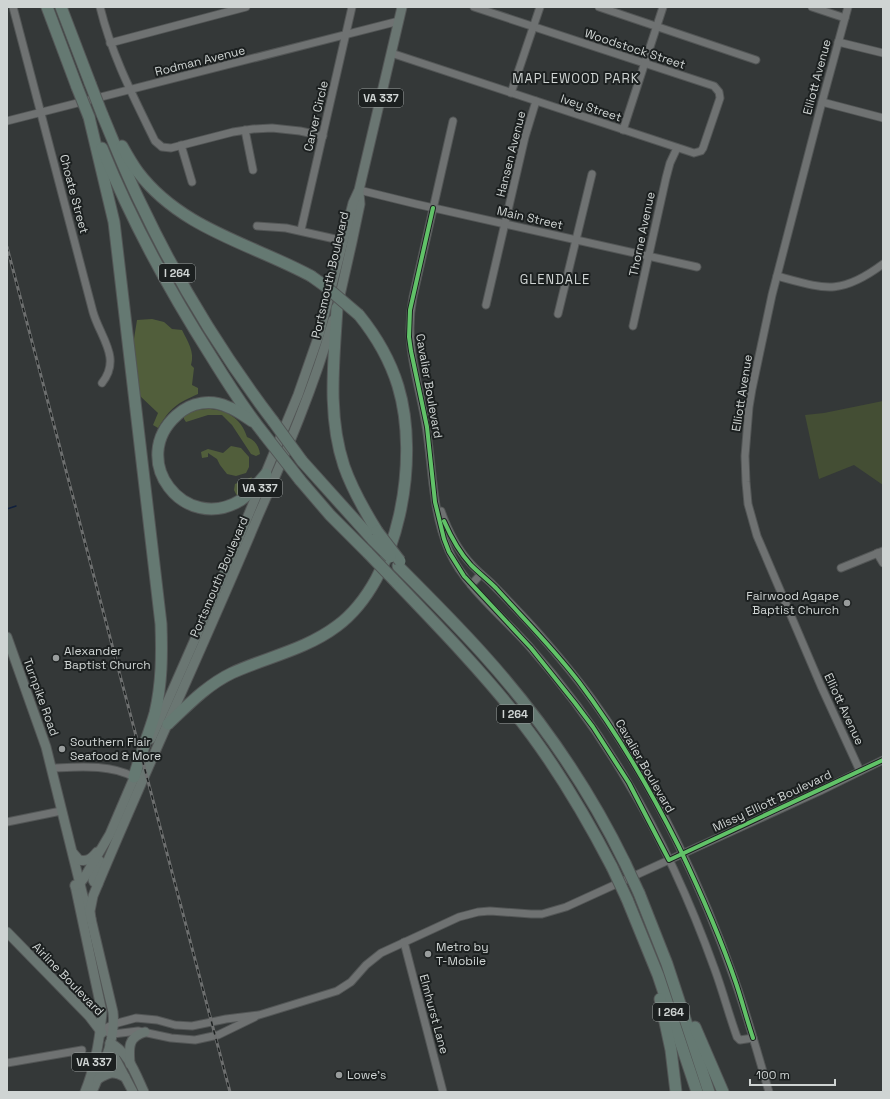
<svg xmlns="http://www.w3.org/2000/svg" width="890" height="1099" font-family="'Space Grotesk',sans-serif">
  <rect width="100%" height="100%" fill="#343838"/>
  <polygon fill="#444e34" points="883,401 883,485 854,465 819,479 805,415 824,413"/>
  <g fill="#515e3b">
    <path d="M 152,319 L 164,322 L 172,329 L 182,330 C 188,342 195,352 191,365 L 194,368 L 192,385 L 198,388 L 198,394 C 176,404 171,407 158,428 L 153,425 L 158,413 L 139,395 L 133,345 L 137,320 Z"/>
    <path d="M 207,409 C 226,409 241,418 247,437 C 255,440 259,446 260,454 L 256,456 L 251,454 L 232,425 L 222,415 L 208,415 L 186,422 L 184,419 L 184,415 L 194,410 Z"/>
    <polygon points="231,446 241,448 249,457 249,467 246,473 236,476 227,474 220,465 217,459 208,453 208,457 202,458 201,452 208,449 223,453"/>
    <polygon points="252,477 244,492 237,496 234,490 235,484"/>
  </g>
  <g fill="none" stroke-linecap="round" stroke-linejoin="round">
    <polyline stroke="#10203d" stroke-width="1.5" points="7,509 16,506"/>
    <g stroke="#535656" stroke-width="9">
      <g id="minor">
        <path d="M 13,7 L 93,312 C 100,337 122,358 102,383"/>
        <path d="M 100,7 C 112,56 133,96 155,141 L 162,147 L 171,148 L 233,132 L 253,129 L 272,128 L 300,131 L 323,136"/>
        <polyline points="599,7 756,60"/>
        <polyline points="812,7 845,18"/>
        <polyline points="848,7 822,102 772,295 752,389 749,407 745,456 746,482 748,504 757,536 821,686 860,771"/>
        <polyline points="838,42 883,53"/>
        <polyline points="110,43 246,7"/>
        <polyline points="391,53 694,153 701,151 703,148 720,98 719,92 714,86 474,7"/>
        <polyline points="511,93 540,7"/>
        <polyline points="822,102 883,118"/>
        <polyline points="7,121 399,21"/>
        <path d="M 453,121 L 413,297 C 404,343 417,375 425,420 C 433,464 431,510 449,551 C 465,587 503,617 529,646 C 566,688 599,733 627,781 C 662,839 692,906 715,970 C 723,992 729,1015 737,1037 L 740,1040 L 753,1038"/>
        <polyline points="245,130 253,170"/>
        <polyline points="623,130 663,7"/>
        <polyline points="181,145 192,182"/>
        <polyline points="359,190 416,204 697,267"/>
        <polyline points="257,226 286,228 344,241"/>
        <polyline points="301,230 352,7"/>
        <path d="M 777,276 C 825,289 840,296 883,264"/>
        <polyline points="486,305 525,137 536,101"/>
        <polyline points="558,314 592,174"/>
        <polyline points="633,326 666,178 670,163 677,148"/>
        <path d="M 441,511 C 448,531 457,549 471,564 C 478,572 486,578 493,585 C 507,599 520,613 533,627 C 556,653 579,680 599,709 C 656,789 703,889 735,981 C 748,1018 758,1055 769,1092"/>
        <polyline points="877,553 883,563"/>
        <polyline points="841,568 883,551"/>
        <polyline points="471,585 481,574"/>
        <path d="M 52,768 C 79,767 109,764 134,777"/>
        <polyline points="7,822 61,811"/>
        <polyline points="404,942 443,1092"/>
        <polyline points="100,1031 114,1024 136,1018 157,1020 175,1025 192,1026 226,1019 259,1015 337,991 351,982 366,965 381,953 459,917 478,912 490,911 531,914 542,914 566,907 820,791 883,760"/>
        <polyline points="109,1033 113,1034 138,1031 171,1038 195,1040 218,1035 255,1017"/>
        <polyline points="7,1063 82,1050"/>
      </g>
    </g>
    <g stroke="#535656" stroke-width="11">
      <g id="major">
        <polyline points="338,304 352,242 360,204 359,193"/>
        <path d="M 7,637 L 46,747 L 83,896 L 91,919 L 113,1012 C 116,1040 103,1066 92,1092"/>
        <polyline points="151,739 229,562 298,395 320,332 353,203 359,190 402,7"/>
        <path d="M 73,853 L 79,860 C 88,862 92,858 97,852"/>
        <polyline points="98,884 94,882 93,880 100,861"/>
        <path d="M 75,885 L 102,1012 C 100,1038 95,1067 85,1092"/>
        <polyline points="75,886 80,883 84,878 110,834 137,771"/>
        <path d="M 91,919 L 90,911 L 93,896 C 146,768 205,643 258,516 C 286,452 314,387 333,320"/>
        <polyline points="7,932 89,1016 102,1033"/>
        <polyline points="110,1043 115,1058 133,1092"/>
        <path d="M 110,1043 C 128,1051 136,1075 144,1092"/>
        <path d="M 130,1064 C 129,1049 127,1037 145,1032"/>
        <path d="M 98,1079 C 110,1072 113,1071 125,1077"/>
      </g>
    </g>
    <g stroke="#535656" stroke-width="13">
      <g id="highway">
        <polyline points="47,7 77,87"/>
        <polyline points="61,7 90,83"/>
        <path d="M 102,114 C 115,145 127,176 142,206 C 178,282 222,354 273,421"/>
        <path d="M 89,117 L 114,222 L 161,624 C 162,654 162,683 155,713 C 149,734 140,755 134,777"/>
        <path d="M 122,146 C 127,155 132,164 138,172 C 181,229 252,244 311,276"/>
        <path d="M 102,148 C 131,220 169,290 211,356 C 227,382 244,409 264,434"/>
        <path d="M 337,308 C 334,361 327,415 344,466 C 352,489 364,510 377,531"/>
        <path d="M 252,421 C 244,416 237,410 228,407 C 211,399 191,402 177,415 C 127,459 184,535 241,500 C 251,493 258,483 266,474"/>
        <polyline points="302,461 373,540"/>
        <polyline points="300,480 330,515 368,553"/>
        <path d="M 398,566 C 427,595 455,623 482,653 C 539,716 588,787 625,863"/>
        <path d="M 393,579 C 434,622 476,665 513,711 C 552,759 584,813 612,867"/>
        <path d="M 168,724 C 188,705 207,685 232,673 C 267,657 305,650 337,626 C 400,579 420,458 398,386 C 390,360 376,336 359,315"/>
        <polyline points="639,893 667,964 709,1092"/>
        <polyline points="627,899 658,975 697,1092"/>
        <polyline points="660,999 671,1050 676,1092"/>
        <polyline points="695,1027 723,1092"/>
      </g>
    </g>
    <use href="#minor" stroke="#6f7272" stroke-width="7"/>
    <use href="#major" stroke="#6a7672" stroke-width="9"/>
    <use href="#highway" stroke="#657972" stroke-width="11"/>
    <g stroke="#6d6f6f" stroke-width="3">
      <polyline id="rail" points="7,247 230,1092"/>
    </g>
    <use href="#rail" stroke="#1c2020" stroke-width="1.5" stroke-dasharray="4.5" stroke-linecap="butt"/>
    <g stroke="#535656" stroke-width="13" stroke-linecap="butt">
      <g id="highway-bridge">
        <polyline points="90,83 102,114"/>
        <polyline points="77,87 89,117"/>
        <polyline points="311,276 325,286 359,315"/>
        <polyline points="273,421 302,461"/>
        <polyline points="264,434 300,480"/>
        <polyline points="377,531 400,561"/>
        <polyline points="373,540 390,557"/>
        <polyline points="368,553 393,579"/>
        <polyline points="625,863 639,893"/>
        <polyline points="612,867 627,899"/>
      </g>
    </g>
    <use href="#highway-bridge" stroke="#657972" stroke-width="11"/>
    <g stroke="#1c2020" stroke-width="6">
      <g id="cycleway">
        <polyline points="433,208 410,310 409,337 411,351 427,427 435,502 444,539 449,552 464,576 531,648 575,703 593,727 629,783 669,860 883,760"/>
        <path d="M 444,521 C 451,537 459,552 471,565 C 479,573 488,580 496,588 C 524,619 554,649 579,682 C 618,734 650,789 679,847 C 700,891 720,936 736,983 C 742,1001 747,1020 753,1038"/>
      </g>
    </g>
    <use href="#cycleway" stroke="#61c268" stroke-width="4"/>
  </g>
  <g fill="#999d9d" stroke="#1c2020" stroke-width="1.5">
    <circle cx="847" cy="603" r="4"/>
    <circle cx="56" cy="658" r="4"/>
    <circle cx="62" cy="749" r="4"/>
    <circle cx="428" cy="954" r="4"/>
    <circle cx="339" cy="1075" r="4"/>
  </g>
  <g text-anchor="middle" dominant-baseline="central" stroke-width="4" stroke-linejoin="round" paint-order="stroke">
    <g fill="#1c2020" stroke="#999e9d" stroke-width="1">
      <rect x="359" y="89" width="44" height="18" rx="3"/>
      <rect x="159" y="264" width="36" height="18" rx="3"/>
      <rect x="238" y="479" width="44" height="18" rx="3"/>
      <rect x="497" y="705" width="36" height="18" rx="3"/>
      <rect x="653" y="1003" width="36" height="18" rx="3"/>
      <rect x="72" y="1053" width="44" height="18" rx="3"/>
    </g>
    <g font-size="11" font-weight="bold" fill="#cfd4d3">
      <text x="381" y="98">VA 337</text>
      <text x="177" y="273">I 264</text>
      <text x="260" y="488">VA 337</text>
      <text x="515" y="714">I 264</text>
      <text x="671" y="1012">I 264</text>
      <text x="94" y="1062">VA 337</text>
    </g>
    <g font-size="12" fill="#cfd4d3" stroke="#1c2020">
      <text transform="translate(635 49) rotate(18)">Woodstock Street</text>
      <text transform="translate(200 61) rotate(-14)">Rodman Avenue</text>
      <text transform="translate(817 77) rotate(-75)">Elliott Avenue</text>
      <text transform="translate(591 108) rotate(18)">Ivey Street</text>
      <text transform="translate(316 116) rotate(-77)">Carver Circle</text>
      <text transform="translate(511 154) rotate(-76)">Hansen Avenue</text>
      <text transform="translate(74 194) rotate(75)">Choate Street</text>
      <text transform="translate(530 218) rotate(13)">Main Street</text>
      <text transform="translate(642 234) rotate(-78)">Thorne Avenue</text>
      <text transform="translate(330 275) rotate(-77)">Portsmouth Boulevard</text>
      <text transform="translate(429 386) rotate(80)">Cavalier Boulevard</text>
      <text transform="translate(742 393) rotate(-81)">Elliott Avenue</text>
      <text transform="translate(219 577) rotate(-67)">Portsmouth Boulevard</text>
      <text transform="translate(41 697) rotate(70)">Turnpike Road</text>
      <text transform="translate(844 709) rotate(65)">Elliott Avenue</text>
      <text transform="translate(645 766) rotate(60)">Cavalier Boulevard</text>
      <text transform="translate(772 801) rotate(-25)">Missy Elliott Boulevard</text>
      <text transform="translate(68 979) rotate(46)">Airline Boulevard</text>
      <text transform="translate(434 1014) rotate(75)">Elmhurst Lane</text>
    </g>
    <g font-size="12" fill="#cfd4d3" stroke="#1c2020" text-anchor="start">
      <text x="839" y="596" text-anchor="end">Fairwood Agape<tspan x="839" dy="14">Baptist Church</tspan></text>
      <text x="64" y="651">Alexander<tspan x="64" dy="14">Baptist Church</tspan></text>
      <text x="70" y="742">Southern Flair<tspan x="70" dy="14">Seafood &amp; More</tspan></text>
      <text x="436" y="947">Metro by<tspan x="436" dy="14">T-Mobile</tspan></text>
      <text x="347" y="1075">Lowe's</text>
    </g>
    <g font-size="13" letter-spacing="1" fill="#cfd4d3" stroke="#1c2020">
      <text x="576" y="78">MAPLEWOOD PARK</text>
      <text x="555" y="279">GLENDALE</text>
    </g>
  </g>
  <rect width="890" height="1099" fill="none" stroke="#cfd4d3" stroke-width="16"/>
  <path d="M750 1079v6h85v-6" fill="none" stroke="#cfd4d3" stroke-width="2"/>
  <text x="756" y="1079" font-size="12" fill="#cfd4d3" stroke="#1c2020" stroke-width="3" paint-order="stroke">100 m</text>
</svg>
